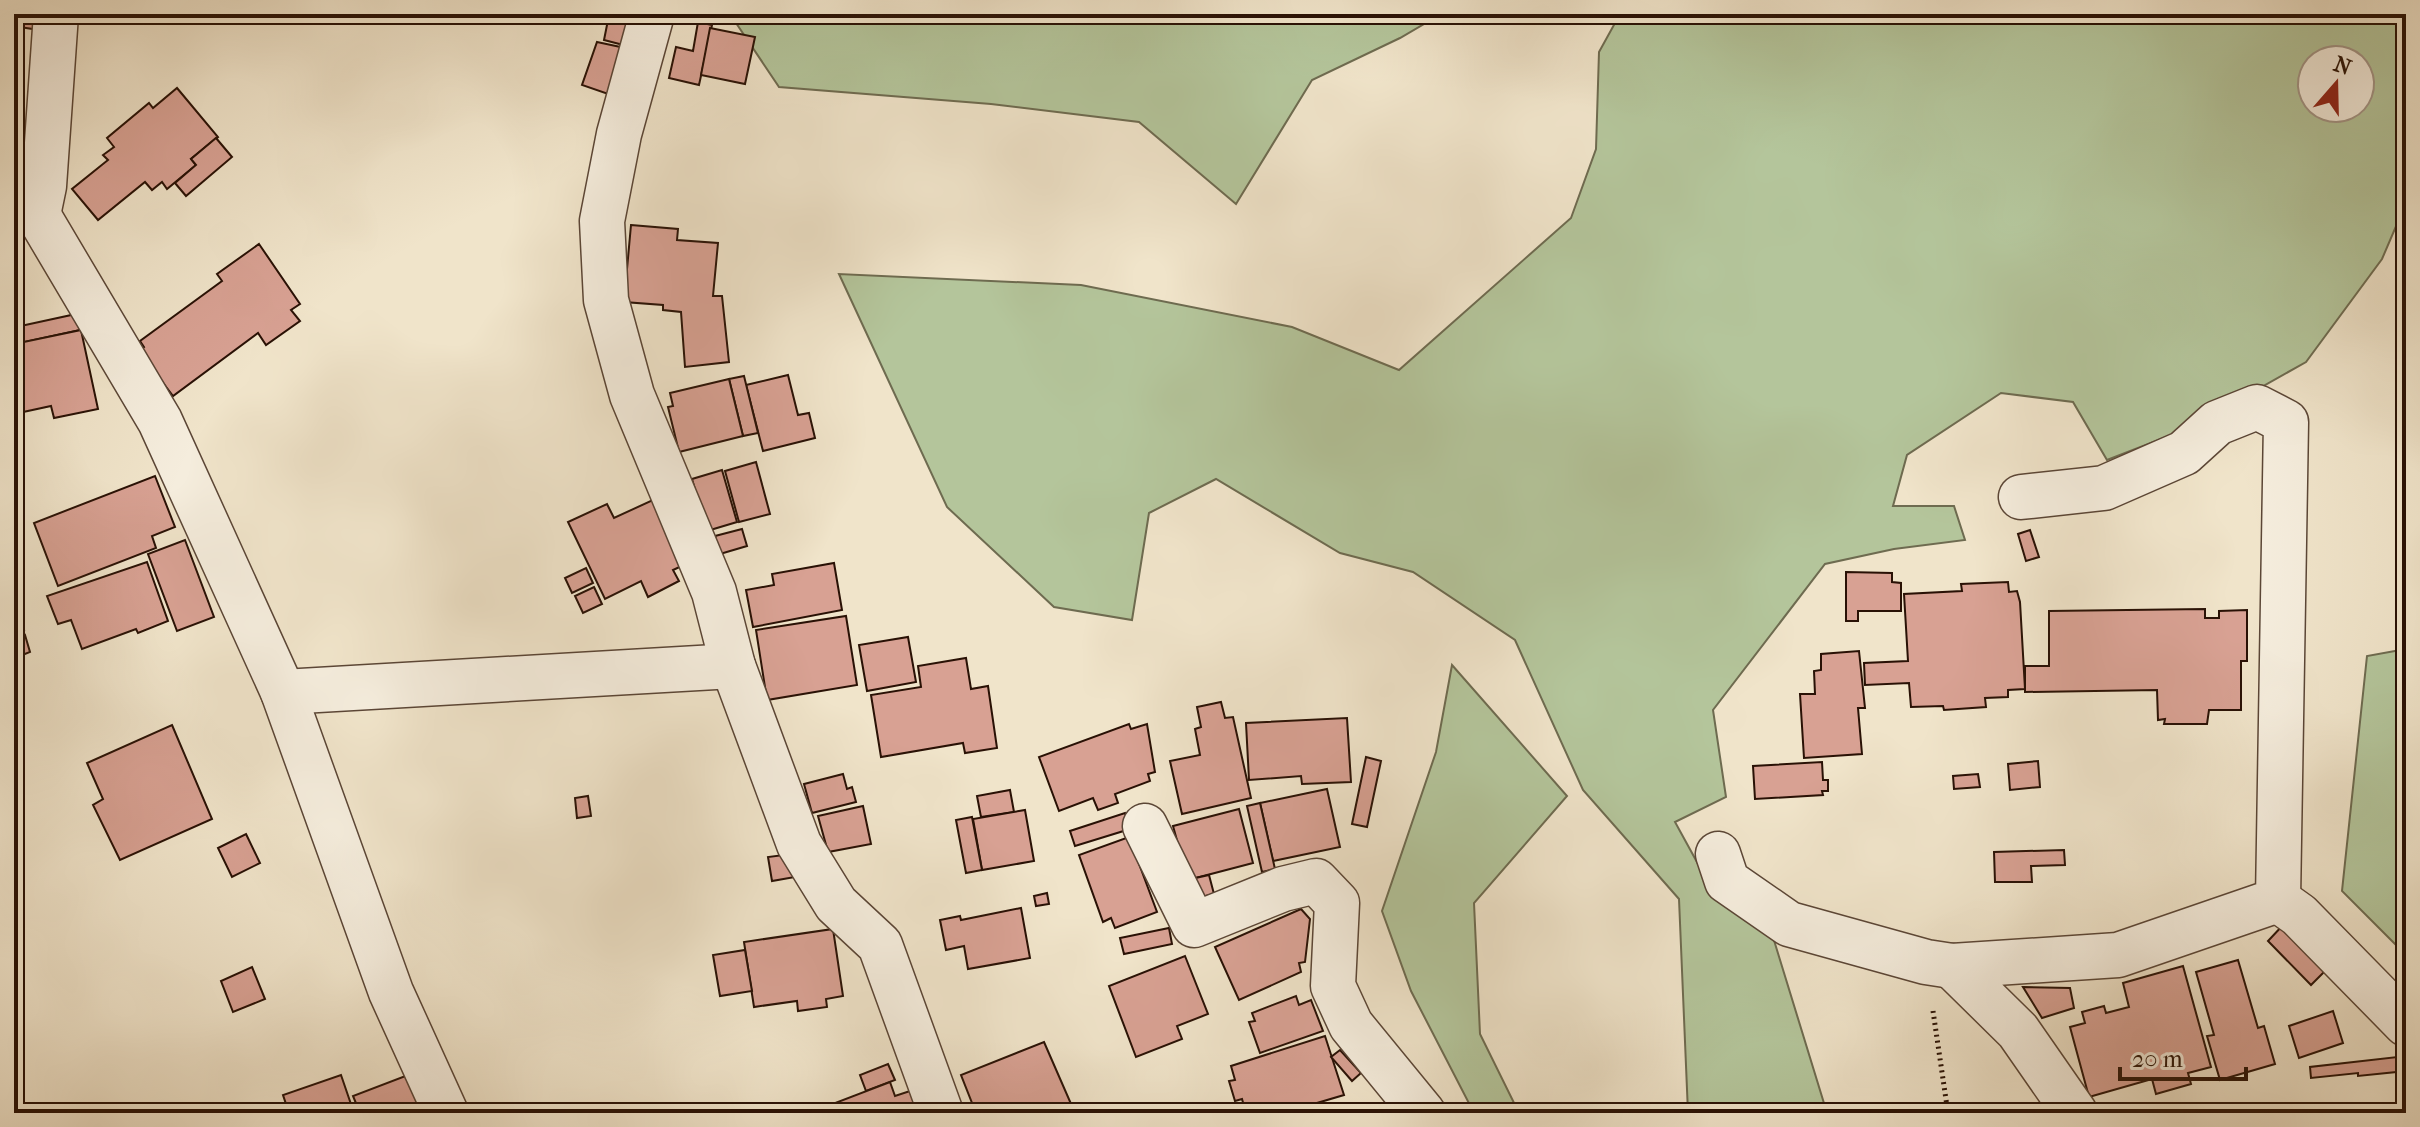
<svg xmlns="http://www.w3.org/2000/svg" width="2420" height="1127" font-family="'IM FELL French Canon',serif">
  <rect width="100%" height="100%" fill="#f0e4ca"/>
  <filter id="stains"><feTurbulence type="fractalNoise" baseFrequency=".0025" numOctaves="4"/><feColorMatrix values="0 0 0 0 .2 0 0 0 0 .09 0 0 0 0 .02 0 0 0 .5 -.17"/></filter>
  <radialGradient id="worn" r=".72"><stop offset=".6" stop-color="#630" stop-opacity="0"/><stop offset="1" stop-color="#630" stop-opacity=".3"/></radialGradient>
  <g fill="#b4c59b" stroke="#6e6b50" stroke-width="2" fill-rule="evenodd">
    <polygon points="730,14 1441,14 1400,38 1312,80 1236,204 1139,122 991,104 779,87"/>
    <path d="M 1620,14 L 2406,14 L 2406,203 L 2382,259 L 2306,362 L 2187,429 L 2107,460 L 2073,402 L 2001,393 L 1907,455 L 1893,506 L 1954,506 L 1965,540 L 1894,549 L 1825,564 L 1713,710 L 1726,797 L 1675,822 L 1703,873 L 1769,924 L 1827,1113 L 1688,1113 L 1679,899 L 1583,790 L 1515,640 L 1413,572 L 1340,553 L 1216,479 L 1149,513 L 1132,620 L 1054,607 L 947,507 L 839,274 L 1081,285 L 1292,327 L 1399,370 L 1571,218 L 1596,149 L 1599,52 ZM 2312,60 L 2360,60 L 2360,108 L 2312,108 Z"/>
    <polygon points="2406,649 2406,955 2342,891 2367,656"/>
    <polygon points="1452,665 1567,796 1474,903 1480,1034 1519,1113 1474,1113 1411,991 1382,911 1436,752"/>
  </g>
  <g fill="#d8a193" stroke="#291105" stroke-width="2">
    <polygon points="14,14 35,14 33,29 19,27 20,20 14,19"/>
    <polygon points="608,20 637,26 631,47 604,40"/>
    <polygon points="698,22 712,25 699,85 669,78 676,47 693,51"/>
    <polygon points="710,28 755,37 745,84 701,75"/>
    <polygon points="597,42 630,49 614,96 582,85"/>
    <polygon points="177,88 218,137 191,159 196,165 167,189 162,182 152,190 145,182 98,220 72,189 108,160 103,155 114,147 107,138 149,103 153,108"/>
    <polygon points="216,138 232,157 186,196 175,183 196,165 191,159"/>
    <polygon points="631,225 678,229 677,240 718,243 713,296 722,296 729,362 685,367 681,312 663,310 663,305 624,302"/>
    <polygon points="259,244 300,304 291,310 300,321 266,345 258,333 173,396 139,351 144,347 140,341 222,281 217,274"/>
    <polygon points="76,314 80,330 20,343 16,327"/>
    <polygon points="81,330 98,409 54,418 51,406 14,414 14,344"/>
    <polygon points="788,375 798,415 809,413 815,438 763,451 746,385"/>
    <polygon points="744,376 758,433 743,436 729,379"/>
    <polygon points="729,379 743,436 679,452 668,407 673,406 670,393"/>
    <polygon points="756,462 770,514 739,522 725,471"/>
    <polygon points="722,470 737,522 707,531 692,479"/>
    <polygon points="155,476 175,527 152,536 156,548 58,586 34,523"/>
    <polygon points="655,499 686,564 673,570 679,581 648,597 641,581 605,599 568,522 607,504 614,518"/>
    <polygon points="742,529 747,546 720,554 715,536"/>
    <polygon points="2030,530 2039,557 2026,561 2018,534"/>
    <polygon points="185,540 214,617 177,631 148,554"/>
    <polygon points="147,562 168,621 138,633 136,629 82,649 71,620 58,624 47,596"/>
    <polygon points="834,563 842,610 753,627 746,590 774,585 772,574"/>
    <polygon points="586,568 593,583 572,593 565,578"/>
    <polygon points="1846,572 1892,573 1892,582 1901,583 1901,611 1858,611 1858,621 1846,621"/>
    <polygon points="2008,582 2009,592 2017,591 2020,602 2025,689 2008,690 2008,697 1985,698 1986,707 1944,710 1943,706 1911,707 1909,683 1865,685 1864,663 1908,661 1904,594 1962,591 1961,584"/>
    <polygon points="594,587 602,604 583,613 575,596"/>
    <polygon points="14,604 24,630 14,634"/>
    <polygon points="2205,609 2205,618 2219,618 2219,611 2247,610 2247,661 2241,661 2241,710 2209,710 2207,724 2164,724 2165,719 2158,720 2157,690 2025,692 2025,666 2049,666 2049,611"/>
    <polygon points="846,616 857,685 767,700 756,630"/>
    <polygon points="25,635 30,652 15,658 14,640"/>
    <polygon points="908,637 916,682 867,691 859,645"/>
    <polygon points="1859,651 1865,708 1858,708 1862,754 1804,758 1800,694 1815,694 1814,671 1821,670 1821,654"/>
    <polygon points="966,658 971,689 988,686 997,748 965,753 963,743 881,757 871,695 921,687 918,666"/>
    <polygon points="1221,702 1225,718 1233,717 1251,798 1182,814 1170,761 1200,755 1195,729 1201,727 1197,707"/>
    <polygon points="1347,718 1351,782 1302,784 1301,776 1249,780 1246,723"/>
    <polygon points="1129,724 1131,729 1147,724 1155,772 1148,774 1150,781 1115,794 1118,803 1098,810 1093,798 1059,811 1039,757"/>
    <polygon points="172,725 212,819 120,860 93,805 103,799 87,763"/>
    <polygon points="1366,757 1381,761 1367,827 1352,824"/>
    <polygon points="2038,761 2040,787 2010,790 2008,764"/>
    <polygon points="1822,762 1823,780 1828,780 1828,791 1822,791 1823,795 1755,799 1753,766"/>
    <polygon points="843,774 847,789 852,787 856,802 812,813 804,784"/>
    <polygon points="1978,774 1980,787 1954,789 1953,776"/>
    <polygon points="1327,789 1340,847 1273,861 1260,803"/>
    <polygon points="1010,790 1014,812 981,817 977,796"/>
    <polygon points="588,796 591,816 577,818 575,798"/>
    <polygon points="1260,803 1275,869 1262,872 1247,806"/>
    <polygon points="863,806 871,844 828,852 818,816"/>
    <polygon points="1239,809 1253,863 1188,880 1173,826"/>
    <polygon points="1025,810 1034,861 982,870 973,819"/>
    <polygon points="1125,813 1130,829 1075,846 1070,831"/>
    <polygon points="972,817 982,870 966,873 956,820"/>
    <polygon points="246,834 260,863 232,877 218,848"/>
    <polygon points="1129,837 1157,912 1115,928 1111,918 1103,922 1079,855"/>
    <polygon points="2064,850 2065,865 2031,866 2032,882 1995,882 1994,852"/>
    <polygon points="791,854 795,877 772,881 768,857"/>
    <polygon points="1209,875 1214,894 1197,898 1191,879"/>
    <polygon points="1047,893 1049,904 1036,906 1034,896"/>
    <polygon points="1021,908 1030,958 968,969 964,946 946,950 940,920 960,916 961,920"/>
    <polygon points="1301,909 1310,919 1305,962 1299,963 1301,972 1239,1000 1215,947"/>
    <polygon points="2284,924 2328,968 2311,985 2268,941"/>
    <polygon points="1169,928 1172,944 1124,954 1120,938"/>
    <polygon points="833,929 843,996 826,999 827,1007 798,1011 797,1001 754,1007 744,942"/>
    <polygon points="745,950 752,991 720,996 713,955"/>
    <polygon points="1185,956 1208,1014 1177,1026 1182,1039 1136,1057 1109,986"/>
    <polygon points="2238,960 2258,1028 2264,1026 2275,1064 2220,1080 2207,1036 2214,1035 2196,972"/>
    <polygon points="2183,966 2211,1067 2188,1073 2191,1084 2156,1094 2152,1079 2089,1097 2070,1027 2085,1023 2082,1012 2104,1006 2106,1013 2129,1007 2123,983"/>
    <polygon points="252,967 265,999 233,1012 221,981"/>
    <polygon points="2023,987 2070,988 2074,1008 2042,1018"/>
    <polygon points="1296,996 1299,1005 1311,1000 1323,1031 1260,1053 1249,1022 1255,1021 1252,1013"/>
    <polygon points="2333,1011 2343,1043 2299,1058 2289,1026"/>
    <polygon points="1325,1036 1344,1095 1317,1103 1320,1113 1246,1113 1242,1099 1235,1101 1229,1081 1235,1080 1231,1066"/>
    <polygon points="1044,1042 1075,1113 976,1113 961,1075"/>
    <polygon points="1340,1050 1361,1073 1352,1081 1331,1057"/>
    <polygon points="2406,1056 2406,1071 2358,1076 2358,1073 2311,1078 2310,1067"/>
    <polygon points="888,1064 895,1080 866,1091 860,1075"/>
    <polygon points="341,1075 354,1113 280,1113 288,1110 283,1095"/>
    <polygon points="408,1075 423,1113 360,1113 353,1096"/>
    <polygon points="890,1082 895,1096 910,1091 918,1113 824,1113 822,1108"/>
  </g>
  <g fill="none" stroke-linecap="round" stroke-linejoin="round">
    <g stroke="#5b4636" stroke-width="47">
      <g id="minor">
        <polyline points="652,14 619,134 602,221 606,300 632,395 714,592 733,666 799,844 836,904 880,945 941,1113"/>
        <polyline points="14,203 38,215 160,421 283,692 391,992 446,1113"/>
        <polyline points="38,215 44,186 56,14"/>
        <polyline points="2021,497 2104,488 2184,453 2217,423 2257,407 2286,422 2278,900 2118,955 1952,966 2018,1031 2075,1113"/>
        <polyline points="283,692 733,666"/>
        <polyline points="1145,826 1194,925 1283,889 1316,881 1337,903 1333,986 1351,1025 1423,1113"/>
        <polyline points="1718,854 1727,881 1789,924 1926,962 1952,966"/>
        <polyline points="2278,900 2299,915 2406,1024"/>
      </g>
    </g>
    <polyline stroke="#291105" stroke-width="5" stroke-dasharray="2 4" stroke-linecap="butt" points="1933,1011 1948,1113"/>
    <use href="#minor" stroke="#f5eddd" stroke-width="44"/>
  </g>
  <rect width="2420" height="1127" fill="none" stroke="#f0e4ca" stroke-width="48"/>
  <rect x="16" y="16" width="2388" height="1095" fill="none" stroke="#291105" stroke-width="4"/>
  <rect x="24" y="24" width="2372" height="1079" fill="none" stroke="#291105" stroke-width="2"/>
  <g transform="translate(2336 84) rotate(20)"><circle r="38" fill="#f5eddd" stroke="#a39587" stroke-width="2"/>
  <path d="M0-6L14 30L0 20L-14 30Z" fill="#8f2418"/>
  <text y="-12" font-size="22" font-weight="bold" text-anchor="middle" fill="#291105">N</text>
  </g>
  <path d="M2120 1067v12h126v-12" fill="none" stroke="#291105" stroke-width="4"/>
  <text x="2132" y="1067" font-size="24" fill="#291105" stroke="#f5eddd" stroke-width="6" paint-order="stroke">20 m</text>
  <rect width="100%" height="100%" filter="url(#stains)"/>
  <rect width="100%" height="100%" fill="url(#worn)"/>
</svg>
